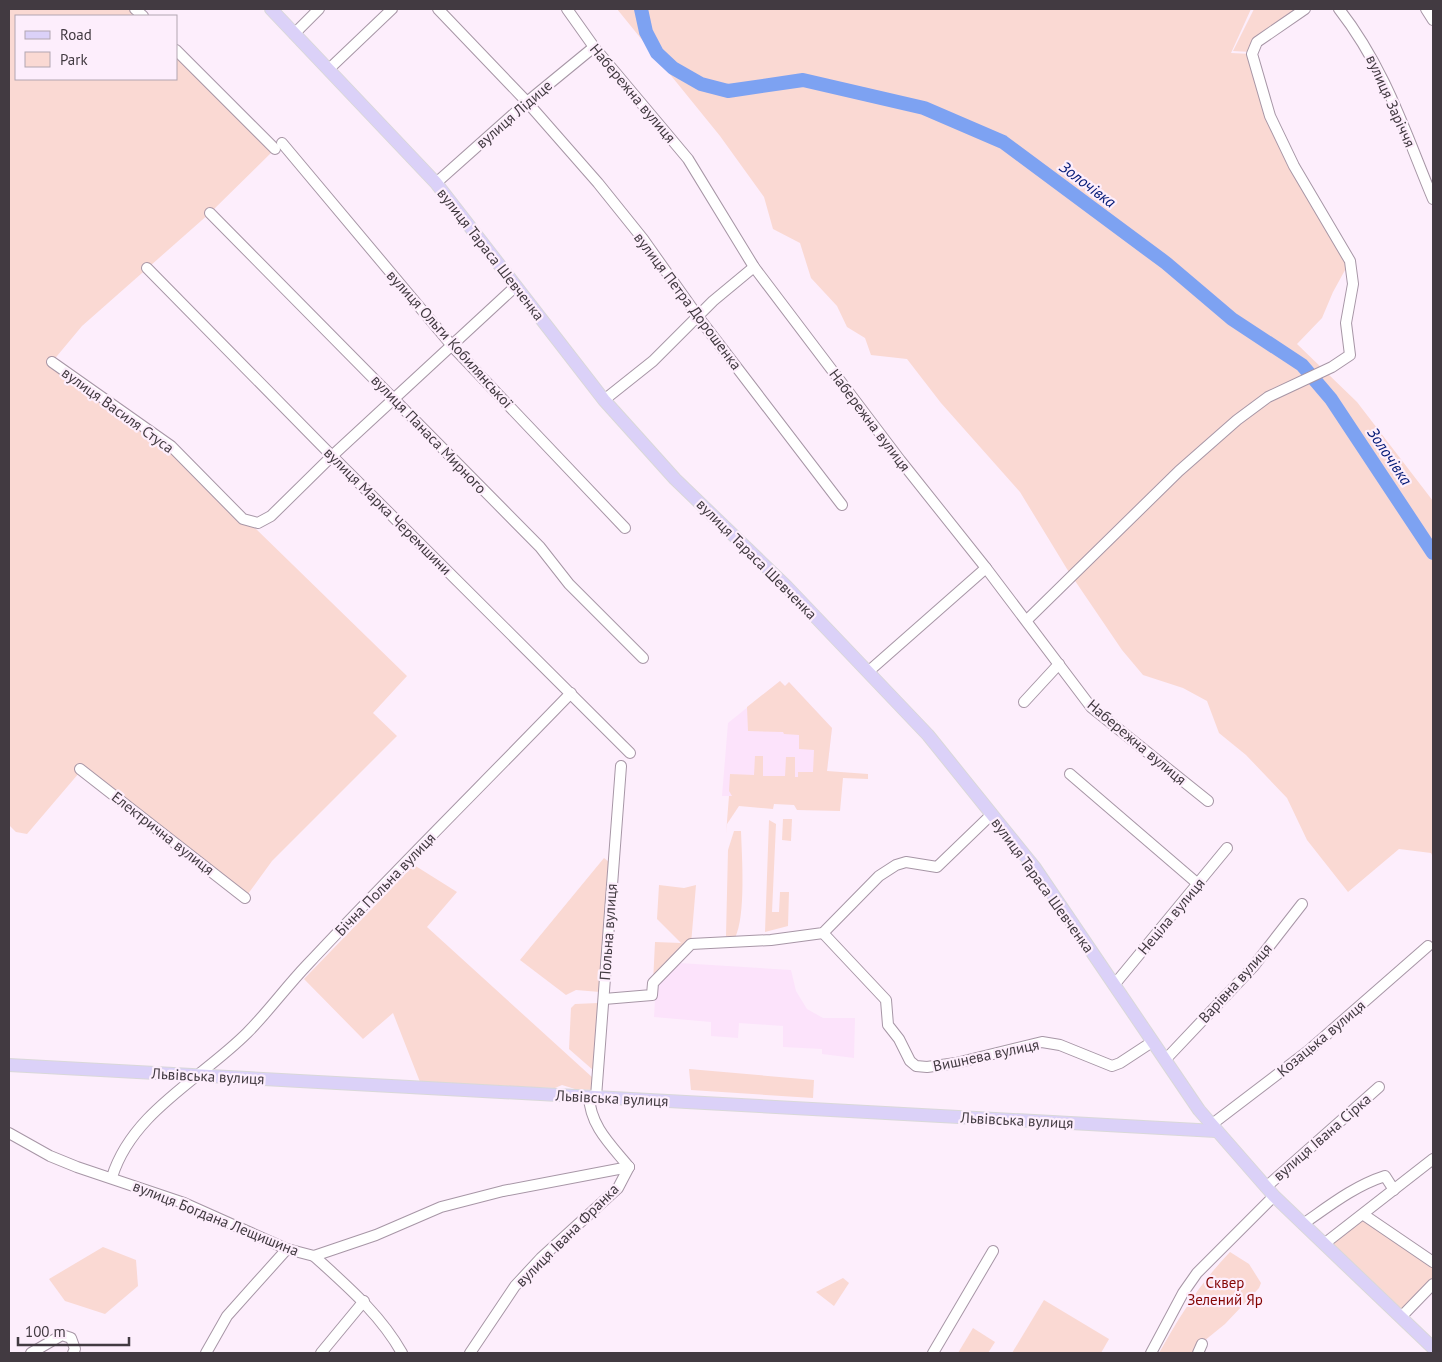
<svg xmlns="http://www.w3.org/2000/svg" width="1442" height="1362" font-family="'PT Sans',sans-serif">
  <rect width="100%" height="100%" fill="#fdeefc"/>
  <g fill="#fce3fb">
    <polygon points="780,681 785,686 789,682 832,728 827,771 736,796 722,796 728,723"/>
    <polygon points="679,963 791,970 796,991 807,1009 823,1018 855,1018 854,1058 822,1054 822,1049 783,1047 783,1026 739,1023 738,1038 711,1036 711,1022 654,1017 656,983"/>
  </g>
  <g fill="#fad9d3">
    <polygon points="9,9 135,9 143,16 16,16 16,79 176,79 176,50 275,149 210,213 82,326 52,362 171,446 407,676 373,713 397,736 272,861 245,898 79,773 27,834 16,832 9,825"/>
    <polygon points="617,9 1251,9 1231,53 1252,54 1270,116 1350,261 1333,292 1322,318 1297,344 1357,402 1433,501 1433,857 1431,853 1399,849 1348,892 1307,840 1287,798 1246,755 1219,733 1207,701 1183,688 1143,675 1122,650 1067,569 1020,492 941,403 907,359 871,355 865,338 847,327 837,306 811,278 800,243 773,229 764,197 720,136"/>
    <polygon points="1254,9 1302,9 1251,52 1233,51"/>
    <polygon points="780,681 785,686 789,682 832,728 827,771 868,774 868,779 843,778 840,811 797,810 794,805 774,804 773,809 739,806 727,824 726,834 729,796 732,796 729,791 730,774 754,775 755,756 763,756 763,776 785,776 786,757 795,757 795,777 798,777 798,772 813,772 814,750 799,749 799,735 784,734 783,732 748,731 747,707"/>
    <polygon points="783,819 792,819 791,841 782,840"/>
    <polygon points="769,820 776,824 772,912 779,912 780,892 789,892 788,926 765,932"/>
    <path d="M 734,831 L 741,831 C 742,858 746,915 735,938 L 726,936 L 728,850 Z"/>
    <polygon points="604,858 609,862 600,992 576,990 566,995 520,960"/>
    <polygon points="414,865 457,892 427,927 593,1078 592,1090 575,1089 562,1085 555,1088 420,1082 393,1013 363,1039 304,979"/>
    <polygon points="659,885 684,888 696,885 691,944 653,983 655,942 681,943 657,919"/>
    <polygon points="598,1003 593,1070 569,1049 571,1008 575,1004"/>
    <polygon points="689,1069 814,1080 813,1098 691,1090"/>
    <polygon points="1365,1219 1433,1263 1433,1277 1403,1312 1332,1243"/>
    <polygon points="103,1247 136,1260 138,1286 105,1314 65,1301 49,1279"/>
    <path d="M 1230,1252 L 1249,1264 L 1261,1283 L 1259,1288 L 1225,1324 L 1204,1341 L 1198,1353 L 1159,1353 C 1180,1316 1200,1283 1230,1252 Z"/>
    <polygon points="843,1278 849,1283 834,1306 816,1292"/>
    <polygon points="1044,1300 1109,1339 1101,1353 1012,1353"/>
    <polygon points="973,1328 995,1342 988,1353 958,1353"/>
  </g>
  <g fill="none" stroke-linecap="round" stroke-linejoin="round">
    <polyline stroke="#7da2f2" stroke-width="14" points="641,9 646,32 657,53 673,68 701,84 728,91 803,80 924,108 1003,142 1166,263 1232,319 1302,365 1331,399 1433,553"/>
    <g stroke="#a796a6" stroke-width="12">
      <g id="minor">
        <polyline points="135,9 143,16"/>
        <polyline points="438,9 527,102 598,183 643,239 699,318 842,505"/>
        <polyline points="567,9 594,47 688,159 754,267 900,460 986,568 1091,707 1208,801"/>
        <path d="M 1339,9 C 1385,68 1405,132 1433,199"/>
        <polyline points="1426,9 1433,20"/>
        <polyline points="294,34 319,9"/>
        <polyline points="176,50 275,149"/>
        <polyline points="329,69 392,9"/>
        <polyline points="282,143 453,347 625,528"/>
        <polyline points="436,183 527,102 594,47"/>
        <polyline points="210,213 540,547 569,584 643,658"/>
        <polyline points="147,268 332,456 630,753"/>
        <polyline points="52,362 171,446 243,519 258,523 271,516 332,456 516,286"/>
        <polyline points="604,400 653,361 713,301 754,267"/>
        <polyline points="1027,620 1179,471 1237,420 1268,397 1332,367 1350,355 1346,323 1353,284 1350,261 1294,166 1270,116 1252,54 1257,42 1305,9"/>
        <polyline points="869,671 986,568"/>
        <polyline points="1024,702 1059,664"/>
        <polyline points="80,769 245,898"/>
        <polyline points="1070,774 1198,884"/>
        <polyline points="823,933 886,1000 888,1025 899,1039 910,1061 916,1066 927,1067 956,1063 1042,1042 1060,1045 1112,1066 1120,1063 1152,1042"/>
        <polyline points="1114,985 1227,848"/>
        <polyline points="604,999 652,995 653,983 691,944 771,940 823,933 879,876 896,865 906,862 937,867 992,814"/>
        <polyline points="1165,1060 1253,967 1302,904"/>
        <path d="M 589,1096 C 590,1126 611,1145 629,1167"/>
        <polyline points="596,1097 621,766"/>
        <polyline points="1211,1125 1308,1051 1428,946"/>
        <polyline points="9,1133 50,1156 77,1167 184,1203 287,1249 314,1256 376,1235 441,1207 503,1191 629,1167"/>
        <path d="M 112,1177 C 132,1112 201,1079 247,1033 C 268,1012 286,987 307,965 C 393,873 483,784 571,693"/>
        <polyline points="1266,1187 1379,1087"/>
        <polyline points="1364,1215 1433,1262"/>
        <path d="M 1303,1224 C 1329,1206 1354,1186 1385,1176 L 1394,1190"/>
        <polyline points="1324,1244 1433,1159"/>
        <path d="M 314,1256 C 347,1286 380,1314 402,1353"/>
        <polyline points="1402,1316 1433,1284"/>
        <polyline points="31,1353 62,1335 71,1338 75,1349 73,1353"/>
        <polyline points="206,1353 227,1316 287,1249"/>
        <polyline points="321,1353 364,1301"/>
        <polyline points="470,1353 515,1286 541,1258 618,1188 629,1167"/>
        <polyline points="933,1353 993,1251"/>
        <polyline points="1151,1353 1183,1293 1197,1273 1274,1196"/>
        <polyline points="1198,1353 1202,1344"/>
      </g>
    </g>
    <g stroke="#d9d8d9" stroke-width="14">
      <g id="major">
        <polyline points="271,9 436,183 604,400 675,479 786,586 928,735 1035,868 1199,1110 1274,1196 1433,1348"/>
        <polyline points="9,1065 1216,1131"/>
      </g>
    </g>
    <use href="#minor" stroke="#fff" stroke-width="10"/>
    <use href="#major" stroke="#dbd1f8" stroke-width="12"/>
  </g>
  <g text-anchor="middle" dominant-baseline="central" stroke-width="4.5" stroke-linejoin="round" paint-order="stroke">
    <g font-size="15" fill="#423a41" stroke="#fdeefc">
      <text transform="translate(633 93) rotate(50)">Набережна вулиця</text>
      <text transform="translate(1391 101) rotate(66)">вулиця Заріччя</text>
      <text transform="translate(514 114) rotate(-41)">вулиця Лідице</text>
      <text transform="translate(491 254) rotate(52)">вулиця Тараса Шевченка</text>
      <text transform="translate(688 301) rotate(53)">вулиця Петра Дорошенка</text>
      <text transform="translate(450 339) rotate(48)">вулиця Ольги Кобилянської</text>
      <text transform="translate(118 410) rotate(36)">вулиця Василя Стуса</text>
      <text transform="translate(870 420) rotate(53)">Набережна вулиця</text>
      <text transform="translate(429 434) rotate(46)">вулиця Панаса Мирного</text>
      <text transform="translate(388 511) rotate(45)">вулиця Марка Черемшини</text>
      <text transform="translate(757 559) rotate(45)">вулиця Тараса Шевченка</text>
      <text transform="translate(1137 742) rotate(40)">Набережна вулиця</text>
      <text transform="translate(163 833) rotate(38)">Електрична вулиця</text>
      <text transform="translate(385 884) rotate(-46)">Бічна Польна вулиця</text>
      <text transform="translate(1043 885) rotate(54)">вулиця Тараса Шевченка</text>
      <text transform="translate(1171 916) rotate(-50)">Неціла вулиця</text>
      <text transform="translate(608 932) rotate(-86)">Польна вулиця</text>
      <text transform="translate(1235 983) rotate(-48)">Варівна вулиця</text>
      <text transform="translate(1321 1038) rotate(-40)">Козацька вулиця</text>
      <text transform="translate(986 1055) rotate(-12)">Вишнева вулиця</text>
      <text transform="translate(208 1076) rotate(3)">Львівська вулиця</text>
      <text transform="translate(612 1098) rotate(3)">Львівська вулиця</text>
      <text transform="translate(1017 1120) rotate(3)">Львівська вулиця</text>
      <text transform="translate(1322 1137) rotate(-41)">вулиця Івана Сірка</text>
      <text transform="translate(216 1218) rotate(22)">вулиця Богдана Лещишина</text>
      <text transform="translate(567 1235) rotate(-45)">вулиця Івана Франка</text>
    </g>
    <g font-size="15" fill="#840604" stroke="#fdeefc">
      <text x="1225" y="1282">Сквер<tspan x="1225" dy="17">Зелений Яр</tspan></text>
    </g>
    <g font-size="16" font-style="italic" fill="#041a76" stroke="#fdeefc">
      <text transform="translate(1088 184) rotate(37)">Золочівка</text>
      <text transform="translate(1390 456) rotate(56)">Золочівка</text>
    </g>
  </g>
  <rect width="1442" height="1362" fill="none" stroke="#423a41" stroke-width="20"/>
  <rect x="15" y="15" width="162" height="65" fill="#fdeefc" stroke="#b2a6b1"/>
  <rect x="25" y="31" width="25" height="8" fill="#dbd1f8" stroke="#b2a6b1"/>
  <text x="60" y="40" font-size="15" fill="#423a41">Road</text>
  <rect x="25" y="52" width="25" height="15" fill="#fad9d3" stroke="#b2a6b1"/>
  <text x="60" y="65" font-size="15" fill="#423a41">Park</text>
  <path d="M18 1337v8h111v-8" fill="none" stroke="#423a41" stroke-width="2.5"/>
  <text x="25" y="1337" font-size="15" fill="#423a41" stroke="#fdeefc" stroke-width="4" paint-order="stroke">100 m</text>
</svg>
